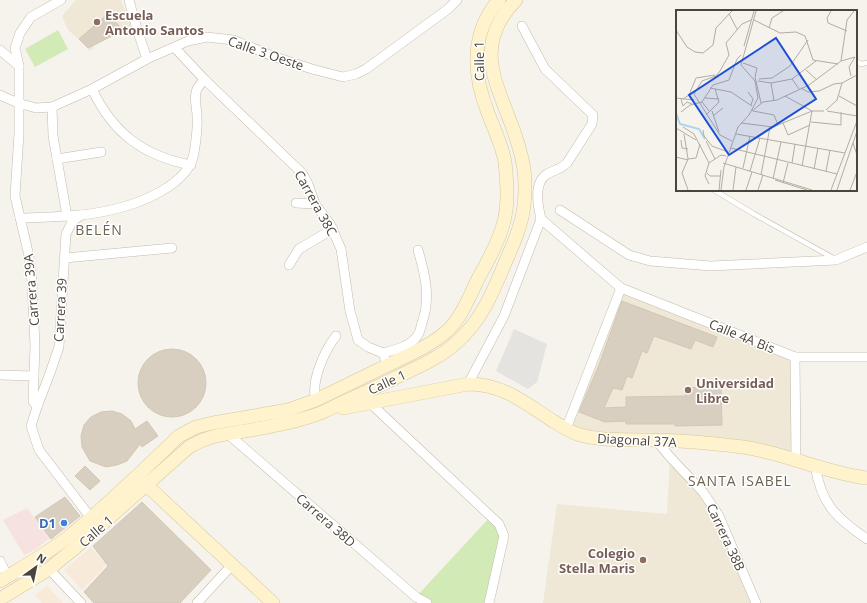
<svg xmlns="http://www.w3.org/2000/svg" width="867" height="603" font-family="'Open Sans',sans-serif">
  <rect width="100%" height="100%" fill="#f6f3ec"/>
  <g fill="#f7ead8">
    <polygon points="91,547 106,565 82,590 64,570"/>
    <polygon points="47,586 63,603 42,603 35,595"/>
  </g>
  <g fill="#efe8d6">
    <polygon points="76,0 121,0 132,28 121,34 114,35 93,46 94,48 89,51 86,46 68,30 62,16"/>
    <polygon points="621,288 795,357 796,460 745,448 592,438 569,422"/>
    <polygon points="670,457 703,492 756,603 543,603 557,504 667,514"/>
  </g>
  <polygon fill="#f6e3e0" points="27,508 50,538 36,549 24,555 3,520"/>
  <g fill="#d2eab5">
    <polygon points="58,30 68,49 35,67 25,49"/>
    <polygon points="491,516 504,536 489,603 427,603 416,597"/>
  </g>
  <polygon fill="#e5e3e0" points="514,329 547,344 537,382 528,389 496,371"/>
  <g fill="#d8cfc1" stroke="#d3c7b4">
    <polygon points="108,14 122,29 114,35 88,48 79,39"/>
    <polygon points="622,301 717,337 713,347 695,340 691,349 654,336 647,353 642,351 632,378 627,376 622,390 613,388 604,408 626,407 626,397 686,396 685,388 721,387 722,425 675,426 675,424 626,424 626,421 605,422 579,412 599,365"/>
    <circle cx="172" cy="383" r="34"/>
    <polygon points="112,411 122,414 131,421 135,429 147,421 158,436 142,447 140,444 127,461 117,465 106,467 90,461 82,447 81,436 84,425 91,417 101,412"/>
    <polygon points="85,466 100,481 90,490 75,476"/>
    <polygon points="65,497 80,516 51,539 35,517"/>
    <polygon points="142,502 211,570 180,603 94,603 84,592 108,566 93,546"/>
  </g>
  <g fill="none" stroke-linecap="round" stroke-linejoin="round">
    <g stroke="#c2bbae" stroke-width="5.5">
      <g id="lane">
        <polyline points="856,61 861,64 867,63"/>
        <polyline points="714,190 754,214 833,258"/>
      </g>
    </g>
    <g stroke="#c2bbae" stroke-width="10">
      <g id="street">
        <polyline points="61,0 31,17 20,33 15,48 19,66 19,133 15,196 29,256 32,282 35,346 33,401 37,407 31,426 39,450 91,518"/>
        <polyline points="129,0 137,29 147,59"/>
        <polyline points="175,48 204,79 302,173 308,184 315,204 330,224 341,249 350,311 358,340 368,347 383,353 387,365"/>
        <polyline points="0,50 19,66"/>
        <path d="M 92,89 C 113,133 143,156 191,165"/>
        <polyline points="0,95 18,103 36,108 52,107 92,89 147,59 188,41 207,37 233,40 275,57 312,69 343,77 356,74 366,69 448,9 457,0"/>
        <polyline points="52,107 53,136 67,216"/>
        <polyline points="57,159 101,152"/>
        <polyline points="296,203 315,204"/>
        <polyline points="560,210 629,255 650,261 711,266 836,260 867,247"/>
        <path d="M 20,218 C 50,217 81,217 111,210 C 139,204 189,185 194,153 C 196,141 198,128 197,116 C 197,107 193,98 197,89 C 199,86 202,82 204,79"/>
        <polyline points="541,219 621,288 795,357 867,357"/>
        <polyline points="65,258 172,248"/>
        <polyline points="289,265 299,249 333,229"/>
        <path d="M 383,353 C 395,350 411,346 418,335 C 420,332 421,326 422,323 C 431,298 425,274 418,250"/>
        <polyline points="795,357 796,460"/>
        <polyline points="0,375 34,376"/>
        <path d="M 468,384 L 504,316 L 541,219 C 538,206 533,183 547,174 C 554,170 561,169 567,163 L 592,124 L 593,115 L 545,69 L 522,26"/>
        <path d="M 316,400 C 310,382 325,350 336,336"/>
        <polyline points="370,403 499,524 504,536 489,603"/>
        <polyline points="37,407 50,373 59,347 66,234 72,222 81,215"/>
        <polyline points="566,429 621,288"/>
        <polyline points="228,434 416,597 427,603"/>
        <polyline points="656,440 670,457 703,492 719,516 756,603"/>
        <path d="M 815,465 C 821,504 836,518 867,539"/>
        <polyline points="0,561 7,576"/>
        <polyline points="49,569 81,603"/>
        <polyline points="197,603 232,565"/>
      </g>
    </g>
    <g stroke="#d6c79b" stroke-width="14">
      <g id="secondary">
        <path d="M 343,408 L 468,384 C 503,384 525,403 553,421 C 561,426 570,432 580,435 C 602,441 623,439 646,440 C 678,440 711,443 743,447 C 785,453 825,473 867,478"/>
        <polyline points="141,480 273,603"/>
        <path d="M 0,581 C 23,567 46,554 67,538 C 106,507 142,471 179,436 L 196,427 L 213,423 L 288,410 L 316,400 C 341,388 365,376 390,364 C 410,354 430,346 447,331 C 462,317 470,295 479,277 C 488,261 498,243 503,225 C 509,205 507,182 505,162 C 502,145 494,129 488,113 C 473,75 470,33 499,0"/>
        <path d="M 0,599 L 49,569 L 75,548 L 189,447 C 209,435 222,435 245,431 C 272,426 298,422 323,412 C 348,400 373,389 397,377 C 418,367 440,358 457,342 C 481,321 493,292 505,263 C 513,245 522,225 524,205 C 526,188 525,168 520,151 C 506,95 465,52 516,0"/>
      </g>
    </g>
    <use href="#lane" stroke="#fff" stroke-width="4.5"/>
    <use href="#street" stroke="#fff" stroke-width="9"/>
    <use href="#secondary" stroke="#fff3cd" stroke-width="13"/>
  </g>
  <g fill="#8d6e63" stroke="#fff" stroke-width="1.5">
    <circle cx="97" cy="22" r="4"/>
    <circle cx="688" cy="390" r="4"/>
    <circle cx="643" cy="560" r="4"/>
  </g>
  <circle fill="#3f7fe0" stroke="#fff" stroke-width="1.5" cx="64" cy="523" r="4"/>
  <g text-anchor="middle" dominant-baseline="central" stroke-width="3" stroke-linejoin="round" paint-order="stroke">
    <g font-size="13" font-weight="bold" fill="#785e54" stroke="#fff" text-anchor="start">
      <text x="105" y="15">Escuela<tspan x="105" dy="15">Antonio Santos</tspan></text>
      <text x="696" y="383">Universidad<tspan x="696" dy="15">Libre</tspan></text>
      <text x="635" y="553" text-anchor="end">Colegio<tspan x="635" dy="15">Stella Maris</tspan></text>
    </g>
    <g font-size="13" fill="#4b4439" stroke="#fff">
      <text transform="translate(266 53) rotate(19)">Calle 3 Oeste</text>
      <text transform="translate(479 61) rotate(-91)">Calle 1</text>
      <text transform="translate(316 203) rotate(61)">Carrera 38C</text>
      <text transform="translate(31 290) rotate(-95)">Carrera 39A</text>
      <text transform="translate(60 310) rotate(-87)">Carrera 39</text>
      <text transform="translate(742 336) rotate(22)">Calle 4A Bis</text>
      <text transform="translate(387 382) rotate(-25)">Calle 1</text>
      <text transform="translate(637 440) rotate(3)">Diagonal 37A</text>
      <text transform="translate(326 520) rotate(41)">Carrera 38D</text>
      <text transform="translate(96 531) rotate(-41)">Calle 1</text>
      <text transform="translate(726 537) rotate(65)">Carrera 38B</text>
    </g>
    <g font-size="13" font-weight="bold" fill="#366cbe" stroke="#fff" text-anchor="end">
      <text x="56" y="523">D1</text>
    </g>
    <g font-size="14" letter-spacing="1" fill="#6e6250" stroke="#fff">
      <text x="99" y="229">BELÉN</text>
      <text x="740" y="480">SANTA ISABEL</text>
    </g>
  </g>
  <g transform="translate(676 10)">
    <rect width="181" height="181" fill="#f6f3ec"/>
    <path fill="none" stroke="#a9d4f2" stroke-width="2" d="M 0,103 L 4,114 L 23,119 L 29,129"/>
    <path fill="none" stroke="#b2ada4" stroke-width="1" d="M 155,1 L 151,8 L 152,13 L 171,21M 53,4 L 61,19M 78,10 L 104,23 L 120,22 L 129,26 L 137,50 L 162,54M 93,18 L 96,8 L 107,1M 0,20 L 11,37 L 19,42 L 27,43 L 37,35 L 40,18 L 56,1M 68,36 L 78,1M 165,51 L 171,10 L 178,1M 67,53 L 81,58 L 79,67 L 85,93M 130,60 L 141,70M 175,66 L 173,57 L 179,47M 83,69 L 96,68 L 114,56 L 132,30M 116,69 L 123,79M 82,71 L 95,73 L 116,69 L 140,51M 95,73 L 98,91M 34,78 L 55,82 L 76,96M 125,78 L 132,82 L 143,81 L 158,74 L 166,73 L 181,65M 72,82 L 77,89 L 75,95M 109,86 L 136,101M 163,86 L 181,96M 0,88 L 18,90M 29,88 L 43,89M 5,89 L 7,96 L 11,92 L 16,94M 7,89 L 13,85 L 20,68 L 39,65M 26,92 L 34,102M 150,100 L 161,90 L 166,73M 36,101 L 43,122M 76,101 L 87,92 L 101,90 L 133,75 L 165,51 L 179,47M 77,101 L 98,105 L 102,115M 151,101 L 181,106M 5,102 L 14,95 L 26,92 L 37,75 L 53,70 L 61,49 L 65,45M 30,105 L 43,92 L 39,79M 37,106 L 47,98M 135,112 L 165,115 L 165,102M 65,113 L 97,117 L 136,101 L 148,101M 107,113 L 112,125 L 134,115M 7,117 L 18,124 L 33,153M 0,118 L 20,130M 27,120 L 28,126 L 36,136 L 52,142M 8,124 L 12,149 L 6,163 L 12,180M 60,124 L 169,143M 5,130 L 6,138 L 12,139M 30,131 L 39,149M 56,131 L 44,125 L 18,84 L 26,71 L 40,66 L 44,61 L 53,45 L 50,33 L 66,14 L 75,10M 177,133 L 181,145M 55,138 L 161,164M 0,147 L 12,150M 12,149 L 20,148 L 24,134M 47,153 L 136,180M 116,153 L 119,134M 126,156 L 136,101M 67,158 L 74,126M 138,159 L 142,138M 74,161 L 84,128M 150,161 L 154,140M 31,163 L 34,166 L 44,166M 85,165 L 94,117M 97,169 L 105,132M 99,170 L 131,180M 107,173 L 112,153M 33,174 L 29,166 L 33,153 L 45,145 L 50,146M 43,180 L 45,160M 45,180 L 48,157 L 62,117 L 73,105 L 82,88 L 79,71 L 65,55 L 80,1M 57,180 L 60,157M 70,180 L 76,162M 82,180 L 87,165M 155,180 L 181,111M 161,180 L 181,121M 174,180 L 181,162"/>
    <path fill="#1d4ed8" fill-opacity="0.15" stroke="#1d4ed8" stroke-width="2" d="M 100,28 L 140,89 L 53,145 L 13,85 Z"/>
    <rect width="181" height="181" fill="none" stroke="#4b4439" stroke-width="2"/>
  </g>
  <g transform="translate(36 567) rotate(33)" stroke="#ffffff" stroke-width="3" paint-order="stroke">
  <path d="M0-3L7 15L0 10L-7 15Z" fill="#4b4439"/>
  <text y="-6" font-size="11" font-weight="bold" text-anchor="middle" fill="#4b4439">N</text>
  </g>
</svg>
